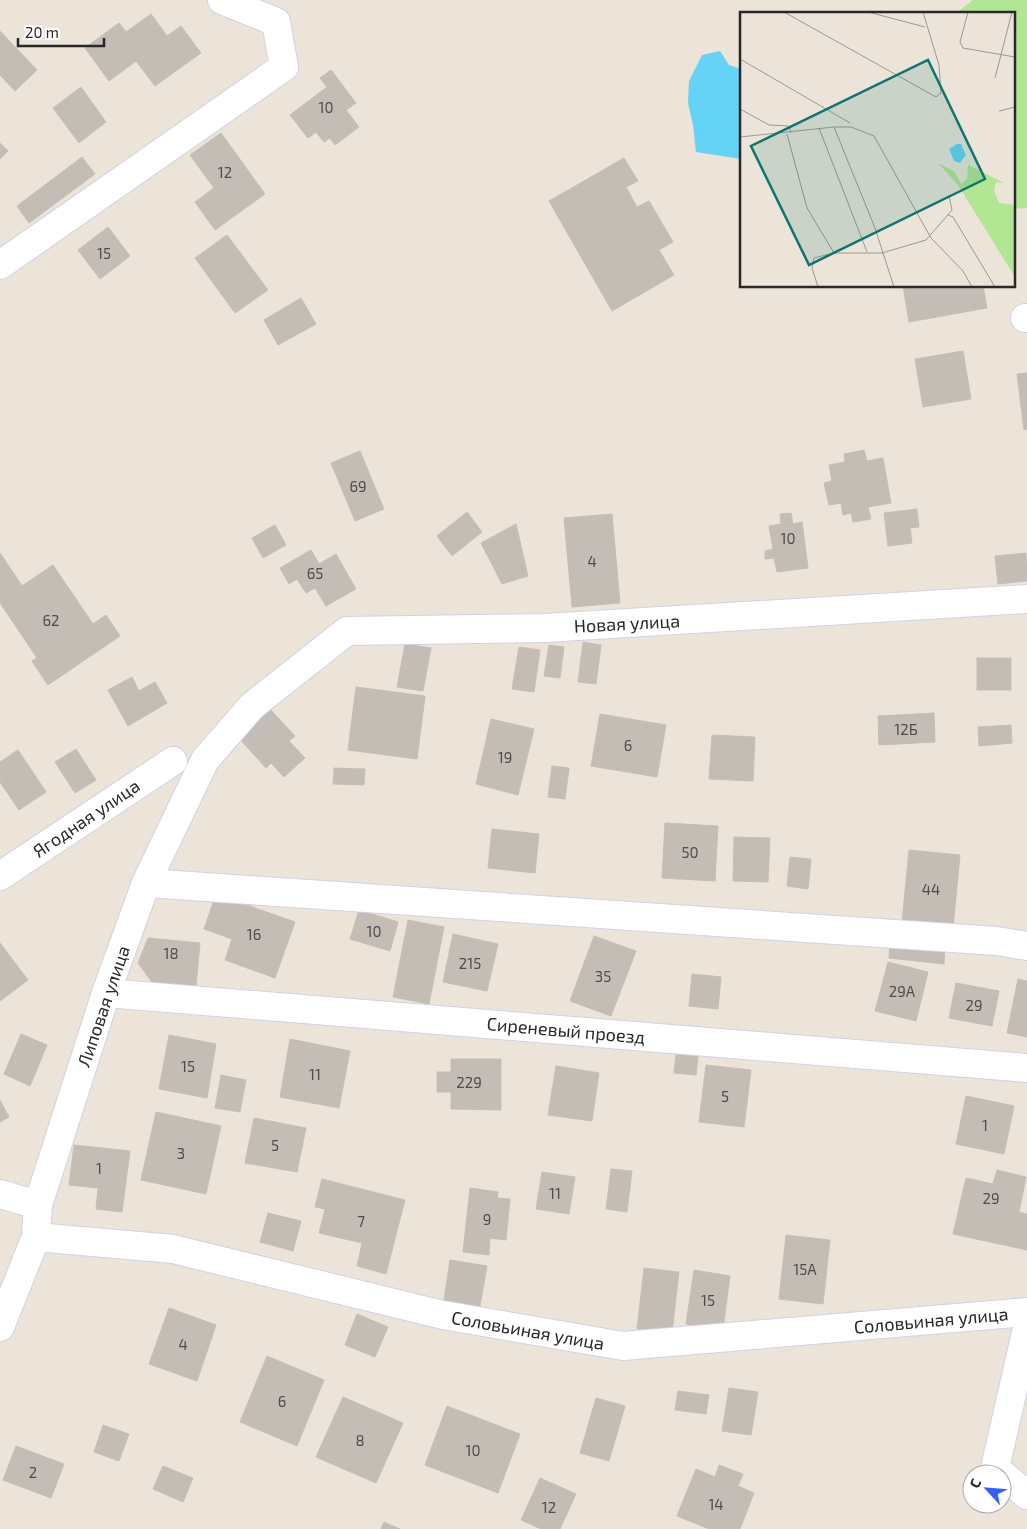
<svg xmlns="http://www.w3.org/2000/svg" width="1027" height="1529" font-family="'Exo 2',sans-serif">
  <rect width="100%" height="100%" fill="#ece3d9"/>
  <polygon fill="#b1e692" points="973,0 1027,0 1027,208 1013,209 1013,14 955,14"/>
  <polygon fill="#65d3f5" points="720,51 729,65 741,69 741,159 696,152 693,125 688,103 689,81 702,55"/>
  <g fill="#c3bdb6" stroke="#c7bfb3">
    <polygon points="151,14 167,36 181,26 201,53 155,86 136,61 109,81 85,48 119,23 126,32"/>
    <polygon points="0,31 37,70 15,91 0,75"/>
    <polygon points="331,70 356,103 346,110 359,127 335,145 330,138 324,142 316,132 308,138 290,115 327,87 320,78"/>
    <polygon points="81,87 106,122 79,143 53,108"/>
    <polygon points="221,133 265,194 215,230 195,202 214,188 190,155"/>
    <polygon points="0,143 8,151 0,159"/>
    <polygon points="82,157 95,174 29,223 17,206"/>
    <polygon points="624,158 638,181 626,187 637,207 649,201 673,242 659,250 674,275 612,311 549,201"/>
    <polygon points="108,227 130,256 100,279 78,250"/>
    <polygon points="227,235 268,290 235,313 195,258"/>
    <polygon points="903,286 983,286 987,308 909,322"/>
    <polygon points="301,298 316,324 278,345 264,320"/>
    <polygon points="963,351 971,399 923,407 915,359"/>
    <polygon points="1027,373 1027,429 1024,430 1017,374"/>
    <polygon points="864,450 867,461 883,458 891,503 868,507 871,519 853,522 851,513 843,515 841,503 829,505 824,483 832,481 829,465 845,462 844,454"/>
    <polygon points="360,451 384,509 355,521 331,463"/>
    <polygon points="917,509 919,527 910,528 912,543 888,546 884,513"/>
    <polygon points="467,512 482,532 452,556 437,536"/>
    <polygon points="791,513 793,524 802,522 808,568 777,572 774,558 765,559 765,551 773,549 769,526 781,524 780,514"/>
    <polygon points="612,514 620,603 572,607 564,518"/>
    <polygon points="516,524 528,576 502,584 481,543"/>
    <polygon points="275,525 286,545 263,558 252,538"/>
    <polygon points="311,550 319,564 336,554 356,589 326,606 315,588 306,593 297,579 289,584 280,568"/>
    <polygon points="0,553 22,586 53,565 93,624 106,615 120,636 48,685 32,661 37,658 0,603"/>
    <polygon points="1026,553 1027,581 998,584 995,556"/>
    <polygon points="583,642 601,645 596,684 578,682"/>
    <polygon points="405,644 431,648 423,691 397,687"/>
    <polygon points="549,645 564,647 560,678 544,676"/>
    <polygon points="519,647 540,650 534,692 512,689"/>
    <rect x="977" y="658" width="34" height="32"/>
    <polygon points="132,677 139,691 155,682 167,703 128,726 108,690"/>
    <polygon points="356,687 425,696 417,759 348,750"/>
    <polygon points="269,708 295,736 289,741 305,758 284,777 271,763 266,768 237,736"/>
    <polygon points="934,713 935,742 879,745 878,716"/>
    <polygon points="600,714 666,725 657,777 591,766"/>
    <polygon points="491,719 534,729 518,795 476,784"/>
    <polygon points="1011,725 1012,743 979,746 978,727"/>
    <polygon points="712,735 755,737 753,781 709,779"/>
    <polygon points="76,749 96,780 75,793 55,762"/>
    <polygon points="18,750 46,792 19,810 0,782 0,762"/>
    <polygon points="552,766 569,768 565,799 548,797"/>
    <polygon points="334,768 365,769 364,785 333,784"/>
    <polygon points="665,823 718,826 715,881 662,878"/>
    <polygon points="492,829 539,834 535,873 488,868"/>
    <polygon points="734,837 770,838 768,882 733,881"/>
    <polygon points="909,850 960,855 953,928 902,923"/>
    <polygon points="790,857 811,859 808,889 787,886"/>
    <polygon points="216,894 295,922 275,978 225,960 232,939 204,929"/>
    <polygon points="359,910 398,922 390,951 350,939"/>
    <polygon points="408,920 444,927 429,1004 393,997"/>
    <polygon points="453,934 498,944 487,991 443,982"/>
    <polygon points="594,936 636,951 611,1016 570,1001"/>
    <polygon points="148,938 200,943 196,986 154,985 138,963"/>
    <polygon points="890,941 945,947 944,964 889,958"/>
    <polygon points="0,943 28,980 0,1001"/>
    <polygon points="888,962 928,972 916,1021 875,1011"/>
    <polygon points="692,974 721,977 718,1009 689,1006"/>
    <polygon points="1018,979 1027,981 1027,1037 1007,1033"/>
    <polygon points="956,983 999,991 992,1026 949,1018"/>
    <polygon points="21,1034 47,1045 30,1086 4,1074"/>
    <polygon points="169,1035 216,1044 207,1098 159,1089"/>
    <polygon points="290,1039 350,1051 339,1108 280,1097"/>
    <polygon points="677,1045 699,1047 696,1075 674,1073"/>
    <polygon points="451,1059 501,1059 501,1110 451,1109 451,1092 437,1092 437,1072 451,1072"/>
    <polygon points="706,1065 751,1070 744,1127 699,1122"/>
    <polygon points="556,1066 599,1073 592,1121 548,1115"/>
    <polygon points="221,1075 246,1080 240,1112 215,1108"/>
    <polygon points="966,1096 1014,1106 1004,1154 956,1144"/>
    <polygon points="0,1100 9,1117 0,1122"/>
    <polygon points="156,1112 221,1126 206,1194 141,1180"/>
    <polygon points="254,1118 306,1128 297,1172 245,1163"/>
    <polygon points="74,1145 130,1151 122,1212 96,1209 98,1188 69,1185"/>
    <polygon points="611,1169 632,1171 627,1212 606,1209"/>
    <polygon points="997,1170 1026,1177 1019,1212 1027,1214 1027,1250 953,1234 966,1178 993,1184"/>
    <polygon points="542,1172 575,1177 569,1214 536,1209"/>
    <polygon points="322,1179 405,1200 386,1274 357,1266 362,1243 319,1233 325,1209 315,1207"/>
    <polygon points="470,1188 498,1192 497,1198 510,1199 506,1240 490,1238 489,1255 463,1252"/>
    <polygon points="268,1213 301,1221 293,1251 260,1242"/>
    <polygon points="786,1235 830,1240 823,1304 779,1299"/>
    <polygon points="450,1260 487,1266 479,1312 443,1306"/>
    <polygon points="644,1268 679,1272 672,1333 637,1329"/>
    <polygon points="694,1270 730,1276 723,1329 686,1324"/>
    <polygon points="169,1308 216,1325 197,1381 149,1364"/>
    <polygon points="357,1314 388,1327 375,1357 345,1345"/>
    <polygon points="267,1356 324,1380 297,1446 240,1422"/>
    <polygon points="729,1388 758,1392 751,1435 722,1431"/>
    <polygon points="678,1391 709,1395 706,1414 675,1410"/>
    <polygon points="343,1397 403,1423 376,1483 316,1457"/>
    <polygon points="596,1398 625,1406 609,1461 580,1453"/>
    <polygon points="447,1406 520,1434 498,1493 425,1465"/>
    <polygon points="103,1425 129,1434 119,1461 94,1452"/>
    <polygon points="16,1446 64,1464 51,1498 3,1480"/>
    <polygon points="719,1465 743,1474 738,1486 754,1493 740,1529 709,1529 677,1516 696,1469 715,1477"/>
    <polygon points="163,1466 193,1478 183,1502 153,1489"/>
    <polygon points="540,1478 576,1494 560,1529 541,1529 521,1520"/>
    <polygon points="384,1522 400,1529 381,1529"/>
  </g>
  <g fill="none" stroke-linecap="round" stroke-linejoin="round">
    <g stroke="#ced3e3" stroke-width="30">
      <g id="minor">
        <polyline points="0,265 284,67 276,22 222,0"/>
        <polyline points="1025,318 1027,318"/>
        <polyline points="0,876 173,761"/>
        <polyline points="146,883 997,941 1027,946"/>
        <polyline points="106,993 1027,1068"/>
        <polyline points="0,1194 38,1205"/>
        <polyline points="36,1237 173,1249 443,1315 623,1346 1027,1312"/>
        <polyline points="0,1327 36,1237 38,1205 106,993 146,883 205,760 252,706 347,631 545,628 1027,599"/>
        <polyline points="1002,1474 995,1468 1027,1328"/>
        <polyline points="1002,1474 1027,1495"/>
      </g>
    </g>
    <use href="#minor" stroke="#fff" stroke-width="28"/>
  </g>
  <g text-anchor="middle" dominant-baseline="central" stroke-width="4" stroke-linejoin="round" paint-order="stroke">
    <g font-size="15" fill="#4f4d4c">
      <text x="326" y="107">10</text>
      <text x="225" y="172">12</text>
      <text x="104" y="253">15</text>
      <text x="358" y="486">69</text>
      <text x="788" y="538">10</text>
      <text x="592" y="561">4</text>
      <text x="315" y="573">65</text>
      <text x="51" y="620">62</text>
      <text x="906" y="729">12Б</text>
      <text x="628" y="745">6</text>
      <text x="505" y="757">19</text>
      <text x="690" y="852">50</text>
      <text x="931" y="889">44</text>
      <text x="374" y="931">10</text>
      <text x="254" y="934">16</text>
      <text x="171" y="953">18</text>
      <text x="470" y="963">215</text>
      <text x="603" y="976">35</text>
      <text x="902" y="991">29А</text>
      <text x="974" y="1005">29</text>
      <text x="188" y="1066">15</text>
      <text x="315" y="1074">11</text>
      <text x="469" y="1082">229</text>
      <text x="725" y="1096">5</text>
      <text x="985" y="1125">1</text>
      <text x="275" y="1145">5</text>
      <text x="181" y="1153">3</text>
      <text x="99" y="1168">1</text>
      <text x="555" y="1193">11</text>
      <text x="991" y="1198">29</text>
      <text x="487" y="1219">9</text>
      <text x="361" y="1221">7</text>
      <text x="805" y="1269">15А</text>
      <text x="708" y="1300">15</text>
      <text x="183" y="1344">4</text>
      <text x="282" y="1401">6</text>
      <text x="360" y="1440">8</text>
      <text x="473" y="1450">10</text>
      <text x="33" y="1472">2</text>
      <text x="716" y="1504">14</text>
      <text x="549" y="1507">12</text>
    </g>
    <g font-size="18" fill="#282828" stroke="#fff">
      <text transform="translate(627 623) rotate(-3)">Новая улица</text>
      <text transform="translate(86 818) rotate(-34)">Ягодная улица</text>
      <text transform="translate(103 1006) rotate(-71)">Липовая улица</text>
      <text transform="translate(566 1030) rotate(5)">Сиреневый проезд</text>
      <text transform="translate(931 1320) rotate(-5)">Соловьиная улица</text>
      <text transform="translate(528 1330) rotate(10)">Соловьиная улица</text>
    </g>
  </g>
  <g transform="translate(740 12)">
    <rect width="275" height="275" fill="#ece3d9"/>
    <path d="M 198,151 L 215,160 L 221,172 L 227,166 L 228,153 L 264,171 L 256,170 L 254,178 L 259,191 L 275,193 L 275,265 L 218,173 Z" fill="#b1e692"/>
    <path d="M 217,132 L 221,132 L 226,143 L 220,151 L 214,149 L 209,137 Z" fill="#65d3f5"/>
    <path fill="none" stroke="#9e9892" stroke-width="1" d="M 44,0 L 196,85 L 201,81 L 199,53 L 183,0M 128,0 L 185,15M 228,0 L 220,30 L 223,36 L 275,45M 0,47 L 110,111M 255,66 L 272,0M 0,97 L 29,113 L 49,114 L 51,121M 259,99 L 275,95M 94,115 L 135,216 L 154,275M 79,116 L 127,240M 47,122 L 67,196 L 94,241 L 142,241 L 186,228 L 212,198 L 209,184M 0,125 L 94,115 L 111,115 L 134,124 L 191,226 L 223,259 L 232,275M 208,203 L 213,205 L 255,275M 78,275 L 72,256 L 74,246 L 94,241"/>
    <path fill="#0f766e" fill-opacity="0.15" stroke="#0f766e" stroke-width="2.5" d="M 188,48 L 245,167 L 69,253 L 11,134 Z"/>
    <rect width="275" height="275" fill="none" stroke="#282828" stroke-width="2.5"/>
  </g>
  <g transform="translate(987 1489) rotate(296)"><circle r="24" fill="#ffffff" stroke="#a9a9a9"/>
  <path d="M0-4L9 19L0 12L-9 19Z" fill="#335fff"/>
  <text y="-8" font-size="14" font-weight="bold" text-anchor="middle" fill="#282828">С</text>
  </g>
  <path d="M18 38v8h86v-8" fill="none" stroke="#282828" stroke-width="2.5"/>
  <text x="25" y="38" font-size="15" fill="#282828" stroke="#ffffff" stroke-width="4" paint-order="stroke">20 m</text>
</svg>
